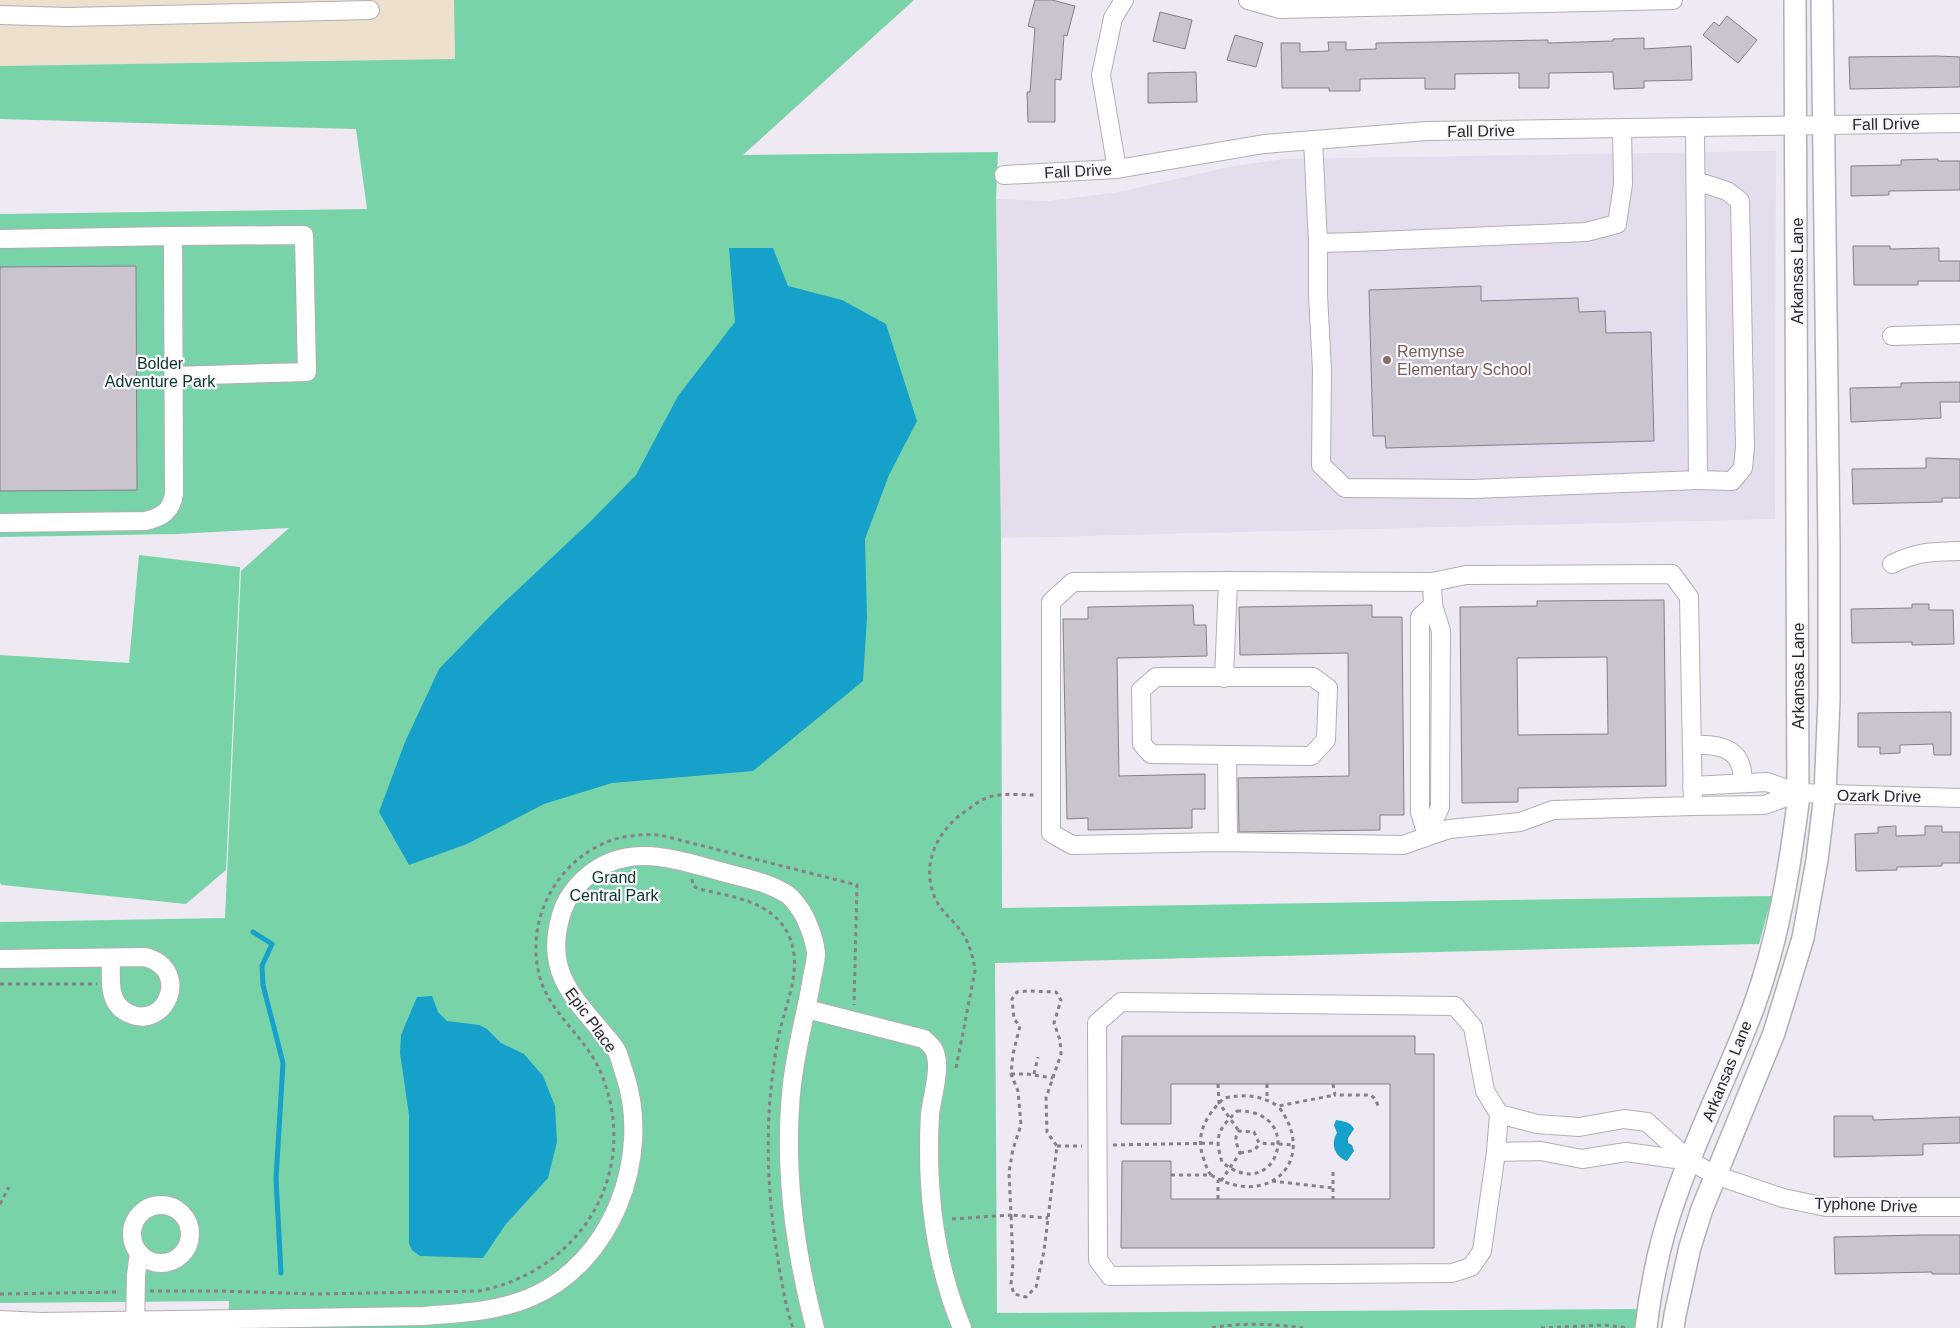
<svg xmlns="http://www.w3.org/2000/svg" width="1960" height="1328" font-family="Arial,sans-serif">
  <rect width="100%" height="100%" fill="#eee9f2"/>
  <polygon fill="#ede0cc" points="0,0 454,0 455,59 0,66"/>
  <polygon fill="#e5dded" points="1776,151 1775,519 1001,538 996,199 1048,201 1120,192 1228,167 1285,159"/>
  <g fill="#79d3a8">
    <polygon points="454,0 914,0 743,155 998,152 996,199 1001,538 1002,908 1772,896 1759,944 995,963 997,1313 1639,1309 1636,1328 228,1328 229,1301 0,1303 0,922 225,918 241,571 289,528 176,534 0,537 0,214 367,209 356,129 0,119 0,66 455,59"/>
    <polygon points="139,555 240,567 226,870 186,904 2,885 0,883 0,655 129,663"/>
  </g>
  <g fill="#15a1ca">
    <polygon points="729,248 773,248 788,286 842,300 886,324 917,421 889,475 865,539 867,617 863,681 753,771 612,783 544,804 467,844 409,865 379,812 405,742 439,669 497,609 592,520 636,475 678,396 735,322"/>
    <polygon points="432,996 438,1012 447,1021 479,1025 487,1029 501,1043 524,1054 543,1076 555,1106 557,1142 548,1178 506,1224 483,1258 420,1256 412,1250 409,1243 409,1115 400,1053 401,1035 417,997"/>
    <path d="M 1336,1120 C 1343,1121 1351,1122 1354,1129 L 1348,1138 L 1348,1143 L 1352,1145 L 1354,1151 L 1347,1161 C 1335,1157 1330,1144 1337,1133 L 1334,1125 Z"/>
  </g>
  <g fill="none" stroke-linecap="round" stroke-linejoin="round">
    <polyline stroke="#15a1ca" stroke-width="5" points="253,932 272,944 262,966 263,985 283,1063 276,1179 281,1273"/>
  </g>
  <g fill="#c9c4cd" stroke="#848088" fill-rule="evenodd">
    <polygon points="1035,0 1052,0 1075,6 1067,36 1064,35 1061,80 1055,79 1055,122 1028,122 1027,92 1030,92 1035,28 1028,26"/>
    <polygon points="1160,12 1192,20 1185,49 1153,41"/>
    <polygon points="1727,16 1757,40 1738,63 1703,35 1714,22 1719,26"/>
    <polygon points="1235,35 1263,43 1256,67 1227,60"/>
    <polygon points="1644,38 1644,49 1691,46 1692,80 1644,81 1644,88 1614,89 1613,72 1549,73 1549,88 1519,88 1519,73 1455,74 1455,89 1425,89 1425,78 1360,79 1360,91 1329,91 1329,88 1282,88 1281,43 1300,43 1300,52 1329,51 1328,42 1346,42 1346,50 1376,49 1376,43 1548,40 1548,43 1613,41 1613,39"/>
    <polygon points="1937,56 1960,57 1960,87 1850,89 1849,57"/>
    <polygon points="1196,72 1197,102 1148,103 1148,73"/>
    <polygon points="1938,159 1938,161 1960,161 1960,190 1889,191 1889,195 1851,196 1851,166 1901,165 1901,160"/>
    <polygon points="1853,246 1890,246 1890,249 1939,248 1939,261 1960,261 1960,281 1918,281 1918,285 1854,285"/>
    <polygon points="136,266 137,490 0,491 0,267"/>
    <polygon points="1481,286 1481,301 1578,298 1579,312 1605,311 1606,333 1651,332 1654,441 1386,448 1385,436 1373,436 1369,290"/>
    <polygon points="1960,382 1960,402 1940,402 1941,418 1851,422 1850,388 1901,387 1901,383"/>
    <polygon points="1926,458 1960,459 1960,498 1942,498 1942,502 1853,504 1852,469 1926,468"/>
    <path d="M 1664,600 L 1666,786 L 1518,788 L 1518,802 L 1462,803 L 1460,607 L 1537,606 L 1537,601 ZM 1607,657 L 1608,734 L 1518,735 L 1517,658 Z"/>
    <polygon points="1912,604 1929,604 1929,610 1953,610 1954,644 1912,645 1912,642 1852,643 1851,609 1912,608"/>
    <polygon points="1193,605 1194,625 1206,625 1207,656 1117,658 1119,776 1205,774 1205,809 1192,809 1192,828 1088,830 1088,818 1067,819 1063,619 1088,619 1088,607"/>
    <polygon points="1372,605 1372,617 1402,617 1404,815 1380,815 1380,830 1239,832 1238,778 1349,776 1348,653 1240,655 1239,607"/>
    <polygon points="1951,712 1951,755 1934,755 1933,744 1900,745 1900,753 1880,754 1880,747 1858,747 1858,713"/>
    <polygon points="1896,826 1896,836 1925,835 1925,826 1942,826 1942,832 1960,832 1960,863 1942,863 1942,866 1897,867 1897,870 1856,871 1855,834 1878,833 1878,827"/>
    <polygon points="1122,1036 1415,1036 1415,1054 1434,1054 1434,1248 1121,1248 1122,1161 1171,1161 1171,1199 1390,1199 1390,1084 1171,1084 1171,1124 1121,1124"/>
    <polygon points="1834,1116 1873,1116 1873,1120 1960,1117 1960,1143 1923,1144 1923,1155 1834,1157"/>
    <polygon points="1922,1235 1960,1235 1960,1274 1932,1274 1932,1272 1835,1274 1834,1237"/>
  </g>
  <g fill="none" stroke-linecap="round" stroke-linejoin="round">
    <g stroke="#b2aeb6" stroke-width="20">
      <g id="minor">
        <polyline points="1248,0 1280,9 1673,0"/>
        <polyline points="0,15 68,17 370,10"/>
        <polyline points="1313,140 1318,243 1356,242 1586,232 1617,224 1623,184 1622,129"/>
        <polyline points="1117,169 1101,75 1113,18 1124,0"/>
        <polyline points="1004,175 1117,169 1264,144 1427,131 1960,123"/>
        <polyline points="1696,181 1727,191 1740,201 1745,447 1743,468 1732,481 1698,480"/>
        <polyline points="173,236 304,235 307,372 174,376"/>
        <path d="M 0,239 L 173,236 L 174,494 C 171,512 162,517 145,521 L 0,523"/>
        <polyline points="1318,243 1318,295 1322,370 1321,465 1345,488 1473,489 1698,480 1695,128"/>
        <polyline points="1892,336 1960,334"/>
        <path d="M 1892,564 C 1919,551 1931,552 1960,551"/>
        <polygon points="1672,574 1689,597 1693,806 1553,810 1520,822 1449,829 1403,845 1223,842 1072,845 1051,833 1051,602 1073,582 1228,581 1432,582 1466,575"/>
        <polygon points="1156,677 1313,677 1328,688 1326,740 1311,756 1151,754 1142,744 1141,690"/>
        <polyline points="1224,678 1228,581"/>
        <path d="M 1692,745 C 1710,744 1736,745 1741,767 C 1743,772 1742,778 1742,783"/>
        <polyline points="1227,755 1228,842"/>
        <polyline points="1692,786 1767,782 1798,793 1960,798"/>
        <polyline points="1693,806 1764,805 1798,793"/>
        <polyline points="1427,836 1440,807 1441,631 1433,605 1432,582"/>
        <polyline points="1427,836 1420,812 1420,617 1433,605"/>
        <path d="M 0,959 L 145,957 C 192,969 166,1032 128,1013 C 119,1009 114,1001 112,992 C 110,982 111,969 111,958"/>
        <path d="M 807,1009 L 924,1039 C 927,1042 932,1046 934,1050 C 942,1067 932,1096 930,1114 C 926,1186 934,1261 962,1328"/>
        <polyline points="1499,1114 1496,1152 1482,1251 1471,1267 1452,1273 1110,1276 1098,1260 1097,1023 1121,1002 1455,1006 1473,1027 1485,1091 1499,1114 1537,1124 1579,1127 1624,1119 1647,1122 1690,1161 1715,1175 1783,1198 1826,1207 1960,1207"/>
        <polyline points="1496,1152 1541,1151 1582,1159 1626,1152 1690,1161"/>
        <circle cx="161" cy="1234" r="29"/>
        <path d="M 0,1320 L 41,1322 L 424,1316 C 459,1313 495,1312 529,1298 C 612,1264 652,1158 625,1075 C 622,1067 620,1058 617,1051 C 612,1042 603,1034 597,1026 C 568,992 547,967 560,919 C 563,905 572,891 582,881 C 623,841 671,858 719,871 C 740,877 765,881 785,893 C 793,897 804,914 807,922 C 811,931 815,944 816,953 C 816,963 812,975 811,984 C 805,1017 796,1050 792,1084 C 783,1166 794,1248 815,1328"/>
        <polyline points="135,1328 136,1275 139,1253"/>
      </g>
    </g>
    <g stroke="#b2aeb6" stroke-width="24">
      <g id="major">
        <path d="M 1646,1328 C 1651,1285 1660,1240 1675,1199 C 1697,1133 1730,1071 1754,1006 C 1778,940 1789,872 1798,803 L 1795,0"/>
        <polyline points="1673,1328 1675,1315 1690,1247 1702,1209 1774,1033 1803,938 1817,860 1825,794 1829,700 1829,544 1822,0"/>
      </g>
    </g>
    <g stroke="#848187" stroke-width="3" stroke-dasharray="4 4" stroke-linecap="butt">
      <path d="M 692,879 L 693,886 L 699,889 C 733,897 773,901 789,936 C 804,970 784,1006 778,1039 C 774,1059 772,1080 770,1099 C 766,1152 769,1202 777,1254 C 781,1278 785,1305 793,1328"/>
      <polyline points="0,984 97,984"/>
      <path d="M 956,1068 L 975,971 C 973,954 968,939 957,926 C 950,918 942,911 937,902 C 918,865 938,828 970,808 C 976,803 986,797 993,796 C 1006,793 1022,795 1035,795"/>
      <polyline points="1011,1074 1027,1074 1053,1078"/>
      <polyline points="1034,1074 1038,1057"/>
      <polyline points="1218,1084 1219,1103 1239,1131"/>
      <polyline points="1267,1084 1267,1099"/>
      <polyline points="1333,1084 1335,1095 1371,1095 1376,1100 1378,1106"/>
      <path d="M 1237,1111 C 1308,1110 1276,1207 1222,1162 C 1214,1136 1218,1130 1237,1111 Z"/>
      <polyline points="1113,1145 1218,1143"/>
      <polyline points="1057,1146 1082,1146"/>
      <path d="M 1240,1153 C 1249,1151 1256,1152 1259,1143"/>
      <polyline points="1333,1172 1333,1199"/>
      <path d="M 1171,1175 L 1211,1175 C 1206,1169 1206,1164 1203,1157 C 1195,1133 1207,1115 1224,1098 C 1245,1094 1260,1095 1278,1106 L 1335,1095"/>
      <path d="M 1211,1175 C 1268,1210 1320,1160 1278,1106"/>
      <path d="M 1221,1181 L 1240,1153 C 1237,1145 1233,1138 1239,1131 L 1254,1132 L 1259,1143 L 1294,1145"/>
      <polyline points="1272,1181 1333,1188"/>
      <polyline points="1218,1199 1218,1180"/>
      <polyline points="0,1204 9,1187"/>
      <polyline points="952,1219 1011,1215 1009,1172 1013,1149 1021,1125 1018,1091 1011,1074 1013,1054 1020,1026 1014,1019 1012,999 1017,992 1028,991 1056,992 1061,1000 1054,1023 1060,1040 1061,1054 1046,1098 1047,1132 1057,1146 1044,1251 1036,1287 1026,1297 1014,1294 1011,1284 1013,1264 1011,1215 1048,1218"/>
      <path d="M 150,1291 L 221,1291 L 316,1294 L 479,1291 C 581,1271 642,1172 601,1073 C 586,1037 551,1015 540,978 C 524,921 556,860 612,840 C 628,835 644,834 660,835 L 857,885 L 854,1005"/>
      <polyline points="0,1294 119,1292"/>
      <path d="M 1212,1328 C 1242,1322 1273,1324 1303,1328"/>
      <polyline points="1541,1328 1604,1325 1628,1328"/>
    </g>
    <use href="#minor" stroke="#fff" stroke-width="18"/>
    <use href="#major" stroke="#fff" stroke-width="21"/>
  </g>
  <circle fill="#8d6e63" stroke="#fbf7fe" stroke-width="2" cx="1387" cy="360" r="5"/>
  <g text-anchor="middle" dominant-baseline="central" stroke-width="4.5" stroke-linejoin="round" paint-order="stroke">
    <g font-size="16" fill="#29282b" stroke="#fbf7fe">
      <text transform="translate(1886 124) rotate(-1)">Fall Drive</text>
      <text transform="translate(1481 131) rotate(-1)">Fall Drive</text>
      <text transform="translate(1078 171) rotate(-3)">Fall Drive</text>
      <text transform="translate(1797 271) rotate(-90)">Arkansas Lane</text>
      <text transform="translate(1798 676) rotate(-90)">Arkansas Lane</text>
      <text transform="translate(1879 796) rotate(1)">Ozark Drive</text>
      <text transform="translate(591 1020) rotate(54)">Epic Place</text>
      <text transform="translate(1727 1071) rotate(-68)">Arkansas Lane</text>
      <text transform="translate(1866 1205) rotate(2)">Typhone Drive</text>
    </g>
    <g font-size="16" fill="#785e54" stroke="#fbf7fe" text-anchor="start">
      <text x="1397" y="351">Remynse<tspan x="1397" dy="18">Elementary School</tspan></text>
    </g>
    <g font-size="16" fill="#073725" stroke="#fbf7fe">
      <text x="160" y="363">Bolder<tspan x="160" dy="18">Adventure Park</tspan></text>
      <text x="614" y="877">Grand<tspan x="614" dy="18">Central Park</tspan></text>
    </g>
  </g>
</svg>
